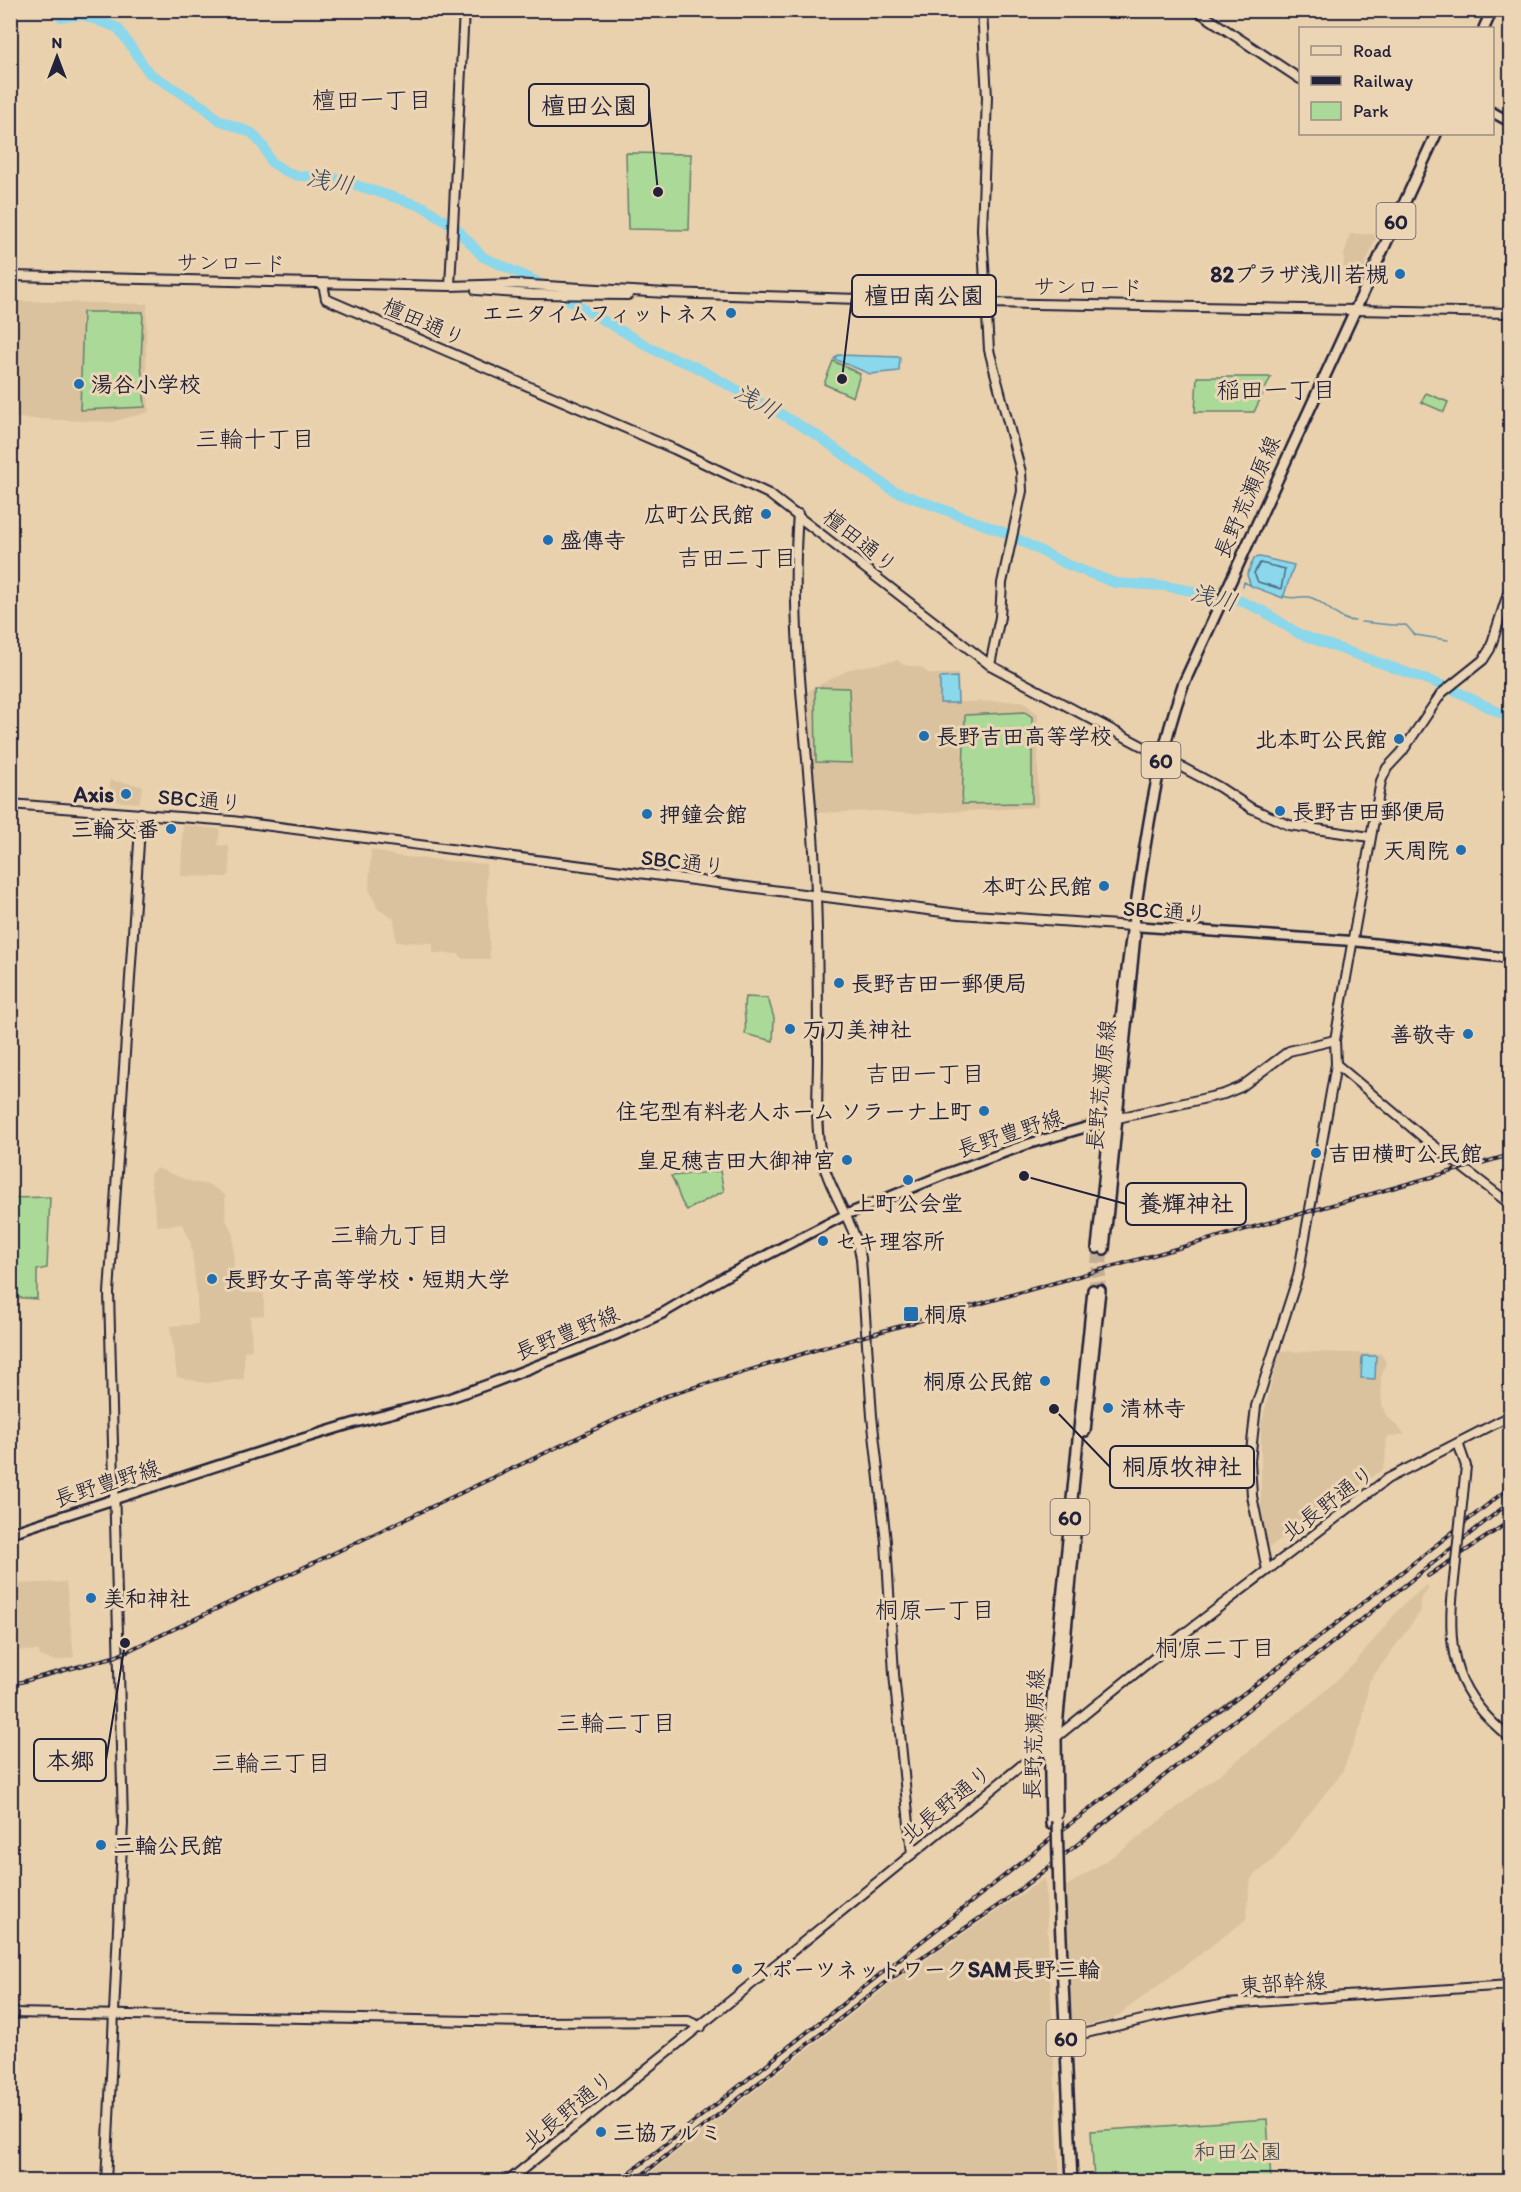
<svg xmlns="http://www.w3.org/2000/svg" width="1521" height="2192" font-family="Itim,'Klee One',sans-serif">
  <rect width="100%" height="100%" fill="#ead1ad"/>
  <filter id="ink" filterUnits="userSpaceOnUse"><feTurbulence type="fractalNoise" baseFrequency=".0167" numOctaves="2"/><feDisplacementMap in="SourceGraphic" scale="12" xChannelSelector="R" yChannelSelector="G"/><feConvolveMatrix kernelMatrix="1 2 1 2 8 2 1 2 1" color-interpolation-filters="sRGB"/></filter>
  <g filter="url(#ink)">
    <g fill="#dac29f">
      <polygon points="1350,234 1374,234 1376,238 1358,282 1343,281 1344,255"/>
      <polygon points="11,301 147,304 146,360 149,412 112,422 11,418"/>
      <polygon points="898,660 903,665 920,667 930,674 958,674 959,702 1022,701 1038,714 1038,807 912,814 880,811 814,813 806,692 850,669"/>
      <polygon points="109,780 143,786 139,803 112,801"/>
      <polygon points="183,825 220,829 218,845 229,846 230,873 227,877 181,876"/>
      <polygon points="371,849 395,856 486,864 490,959 463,959 459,954 433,953 433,943 396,942 394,919 378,909 369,889"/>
      <polygon points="157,1168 192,1182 210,1185 225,1195 226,1220 233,1232 234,1266 228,1283 248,1283 248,1293 264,1293 264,1315 250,1316 252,1350 244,1351 244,1379 205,1383 177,1377 170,1326 198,1324 197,1296 191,1244 183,1224 157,1226 150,1174"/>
      <polygon points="1279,1351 1381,1354 1386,1362 1381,1378 1382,1405 1386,1415 1405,1434 1387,1437 1385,1463 1382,1470 1268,1548 1261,1511 1261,1426"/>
      <polygon points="66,1582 74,1657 55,1661 40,1656 39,1651 11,1650 11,1600 17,1599 15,1584"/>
      <polygon points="1426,1585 1429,1588 1420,1601 1421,1611 1369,1682 1362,1723 1342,1772 1273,1860 1251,1878 1246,1920 1112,2020 1075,2027 1070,2022 1065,1887 1121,1851 1317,1698 1354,1664 1399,1609"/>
      <polygon points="1045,1878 1060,2181 640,2181 892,1983"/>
    </g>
    <g fill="#abd998" stroke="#667e6a" stroke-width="1.5">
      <polygon points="626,153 691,154 689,230 628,229"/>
      <polygon points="83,312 143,312 141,364 145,407 80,410"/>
      <polygon points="833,361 860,374 853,397 824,384"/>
      <polygon points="1197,377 1271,377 1254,412 1195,412"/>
      <polygon points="1426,393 1448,402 1444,412 1421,402"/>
      <polygon points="815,687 849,688 852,763 816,762"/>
      <polygon points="1025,712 1032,717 1032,803 962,804 965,715"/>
      <path d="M 745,997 L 768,998 L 774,1018 L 773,1041 L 745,1034 C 747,1021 742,1010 745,997 Z"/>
      <path d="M 720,1171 L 724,1191 L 687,1210 C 677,1199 679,1188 671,1176 Z"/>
      <polygon points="50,1197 47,1268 37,1270 37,1299 11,1297 11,1198"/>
      <polygon points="1267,2119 1271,2181 1094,2181 1091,2131"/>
    </g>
    <g fill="#8bd7eb" stroke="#618fa5" stroke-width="1.5">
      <polygon points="838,355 900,357 899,371 870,374 834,359"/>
      <polygon points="1260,557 1294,565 1283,598 1251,586 1247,575 1254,558"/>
      <polygon points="957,677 958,703 940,703 940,678"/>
      <polygon points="1362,1356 1376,1356 1375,1379 1361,1378"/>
    </g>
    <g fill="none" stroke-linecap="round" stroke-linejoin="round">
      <polygon stroke="#4c6a81" stroke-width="1.5" points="1260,563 1285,569 1281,589 1258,582 1254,573"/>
      <g stroke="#618fa5" stroke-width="1.5">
        <polyline points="1243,586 1244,582 1250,585"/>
        <path d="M 1283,596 C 1294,601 1302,594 1312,598 C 1328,604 1337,621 1355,621"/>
        <polyline points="1237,599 1238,596"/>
        <path d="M 1361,622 C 1377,623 1390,626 1406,625 L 1415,635 L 1448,640"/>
      </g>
      <polyline stroke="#8bd7eb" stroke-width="10" points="55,10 61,17 83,15 118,28 149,73 204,107 219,120 252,133 264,147 271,162 285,171 299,176 331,177 424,207 457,229 483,257 534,280 658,352 694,366 781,414 818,436 892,490 1006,533 1066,564 1115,583 1165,586 1237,599 1263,611 1299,634 1450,688 1510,718"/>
      <g stroke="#c2ae96" stroke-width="9" stroke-dasharray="9 4.5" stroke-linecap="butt">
        <polyline points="1093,1290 1097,1248"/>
        <polyline points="1100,1290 1104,1249"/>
      </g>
      <g stroke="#22223b" stroke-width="12">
        <g id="tertiary">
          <polyline points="982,10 987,97 982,230 989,350 1021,472 1022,491 1002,583 1000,617 990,665"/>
          <polyline points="1196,10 1300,79"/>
          <polyline points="10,276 450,286 513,284 666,293 987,303 1510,313"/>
          <polyline points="323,284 326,299 674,449 769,494 990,665 1219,787 1251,808 1289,825 1370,837"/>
          <polyline points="450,286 464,10"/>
          <polyline points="476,290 532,294 628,295"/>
          <path d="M 798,514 C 788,642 813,768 816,895 C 818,949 818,1004 818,1058 C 818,1088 815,1119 820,1149 C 826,1188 854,1220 861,1258 L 872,1416 L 886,1542 L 894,1674 L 912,1854"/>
          <polyline points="1443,692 1483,660 1490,649 1510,587"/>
          <polyline points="1441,694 1402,752 1387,768 1381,781 1335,1040 1336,1064 1424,1138 1510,1204"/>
          <polyline points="10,804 232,821 959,914 1132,926"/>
          <polyline points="1118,1118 1224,1094 1241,1087 1289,1051 1335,1040"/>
          <polyline points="1458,1443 1466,1466 1461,1514"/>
          <polyline points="1267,1570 1252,1496 1250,1461 1256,1406 1298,1276 1336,1064"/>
          <path d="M 1453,1589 C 1446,1656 1457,1695 1510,1738"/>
          <polyline points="10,2013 537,2022 688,2021 701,2027"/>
          <polyline points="1060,2039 1155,2017 1226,2004 1510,1985"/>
          <polyline points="106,2182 123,1823 109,1293 141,813"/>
          <polyline points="507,2182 1185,1633 1387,1479 1510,1416"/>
        </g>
      </g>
      <g stroke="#22223b" stroke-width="13">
        <g id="secondary">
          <polyline points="1492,112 1510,122"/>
          <polyline points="1132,926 1352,941 1510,958"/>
          <polyline points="10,1533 272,1448 354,1423 450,1398 492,1383 615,1335 663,1313 726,1276 845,1215 948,1173 1028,1144 1115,1119"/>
        </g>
      </g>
      <g stroke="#22223b" stroke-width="14">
        <g id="primary">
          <polyline points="1484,28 1492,10"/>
          <path d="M 1097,1248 C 1110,1127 1120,1005 1139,885 C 1149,818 1160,750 1183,685 L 1436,134"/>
          <polyline points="1104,1249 1135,935 1132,926"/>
          <polyline points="1085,1431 1100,1290"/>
          <polyline points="1057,1814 1056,1738 1077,1513"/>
          <polyline points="1051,1824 1049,1729 1093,1290"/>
          <polyline points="1059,1894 1072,2182"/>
        </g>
      </g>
      <use href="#tertiary" stroke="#ecd5b4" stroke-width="8"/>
      <use href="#secondary" stroke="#ecd5b4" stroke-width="8"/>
      <use href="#primary" stroke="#ecd5b4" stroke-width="9"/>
      <g stroke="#22223b" stroke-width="4">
        <g id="rail">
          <polyline points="1428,1576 1510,1521"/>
          <polyline points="10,1685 117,1656 663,1397 815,1350 1510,1155"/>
          <polyline points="618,2182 1062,1830 1333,1626 1510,1487"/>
          <polyline points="633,2182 889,1980 1002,1903 1045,1870 1510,1502"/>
        </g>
      </g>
      <use href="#rail" stroke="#ecd5b4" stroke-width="1.5" stroke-dasharray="4.5" stroke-linecap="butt"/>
      <g stroke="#22223b" stroke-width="12" stroke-linecap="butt">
        <polyline id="tertiary-bridge" points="1453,1589 1461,1514"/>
      </g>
      <g stroke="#22223b" stroke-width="14" stroke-linecap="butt">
        <polyline id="primary-bridge" points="1057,1821 1059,1894"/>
      </g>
      <use href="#tertiary-bridge" stroke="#ecd5b4" stroke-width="8"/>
      <use href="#primary-bridge" stroke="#ecd5b4" stroke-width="9"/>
    </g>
  </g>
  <g fill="#1f6fb2" stroke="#ecd5b4" stroke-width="2">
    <circle cx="1400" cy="274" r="6"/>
    <circle cx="731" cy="313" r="6"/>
    <circle cx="79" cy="384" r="6"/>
    <circle cx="766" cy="514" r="6"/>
    <circle cx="548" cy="540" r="6"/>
    <circle cx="924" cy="736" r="6"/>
    <circle cx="1399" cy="739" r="6"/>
    <circle cx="126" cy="794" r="6"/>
    <circle cx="1280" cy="811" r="6"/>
    <circle cx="647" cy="814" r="6"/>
    <circle cx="171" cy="829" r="6"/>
    <circle cx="1461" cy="850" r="6"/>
    <circle cx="1104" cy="886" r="6"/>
    <circle cx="839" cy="983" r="6"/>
    <circle cx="790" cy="1029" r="6"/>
    <circle cx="1468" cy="1034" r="6"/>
    <circle cx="984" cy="1111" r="6"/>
    <circle cx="1316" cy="1153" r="6"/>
    <circle cx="847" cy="1160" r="6"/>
    <circle cx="908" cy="1180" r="6"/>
    <circle cx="823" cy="1241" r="6"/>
    <circle cx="212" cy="1279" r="6"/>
    <rect x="903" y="1306" width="16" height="16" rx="3"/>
    <circle cx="1045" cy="1381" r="6"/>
    <circle cx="1108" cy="1408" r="6"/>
    <circle cx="91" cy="1598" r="6"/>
    <circle cx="101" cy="1845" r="6"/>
    <circle cx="737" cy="1969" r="6"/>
    <circle cx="601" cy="2132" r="6"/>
  </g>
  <g text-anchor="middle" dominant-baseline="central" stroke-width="6" stroke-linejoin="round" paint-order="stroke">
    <g fill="#ecd5b4" stroke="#5f585f" stroke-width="1.5">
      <rect x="1376.5" y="203" width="39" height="36" rx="4.5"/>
      <rect x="1141.5" y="742" width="39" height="36" rx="4.5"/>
      <rect x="1050.5" y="1499" width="39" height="36" rx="4.5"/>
      <rect x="1046.5" y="2020" width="39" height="36" rx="4.5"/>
    </g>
    <g font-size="21" font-weight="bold" fill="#22223b">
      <text x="1396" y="221">60</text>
      <text x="1161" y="760">60</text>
      <text x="1070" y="1517">60</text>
      <text x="1066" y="2038">60</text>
    </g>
    <g font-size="22" fill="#22223b" stroke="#ecd5b4">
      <text transform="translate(231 263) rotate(1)">サンロード</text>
      <text transform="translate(1088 287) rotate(1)">サンロード</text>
      <text transform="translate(424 322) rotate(24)">檀田通り</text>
      <text transform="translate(1247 497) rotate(-66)">長野荒瀬原線</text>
      <text transform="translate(860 541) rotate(39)">檀田通り</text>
      <text transform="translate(200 800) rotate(5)">SBC通り</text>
      <text transform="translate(683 862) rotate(7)">SBC通り</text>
      <text transform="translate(1165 911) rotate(4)">SBC通り</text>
      <text transform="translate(1101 1085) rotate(-84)">長野荒瀬原線</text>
      <text transform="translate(1010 1133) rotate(-18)">長野豊野線</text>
      <text transform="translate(567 1333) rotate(-22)">長野豊野線</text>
      <text transform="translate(107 1483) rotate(-18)">長野豊野線</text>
      <text transform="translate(1328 1503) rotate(-37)">北長野通り</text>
      <text transform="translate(1034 1734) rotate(-88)">長野荒瀬原線</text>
      <text transform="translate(946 1804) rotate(-39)">北長野通り</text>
      <text transform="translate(1283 1983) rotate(-4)">東部幹線</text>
      <text transform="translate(568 2110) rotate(-39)">北長野通り</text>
    </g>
    <g font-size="22" font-weight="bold" fill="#22223b" stroke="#ecd5b4" text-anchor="start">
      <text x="1388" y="274" text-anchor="end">82プラザ浅川若槻</text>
      <text x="719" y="313" text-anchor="end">エニタイムフィットネス</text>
      <text x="91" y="384">湯谷小学校</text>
      <text x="754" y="514" text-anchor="end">広町公民館</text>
      <text x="560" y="540">盛傳寺</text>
      <text x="936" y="736">長野吉田高等学校</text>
      <text x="1387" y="739" text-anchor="end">北本町公民館</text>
      <text x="114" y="794" text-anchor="end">Axis</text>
      <text x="1292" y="811">長野吉田郵便局</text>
      <text x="659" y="814">押鐘会館</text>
      <text x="159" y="829" text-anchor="end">三輪交番</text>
      <text x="1449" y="850" text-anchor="end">天周院</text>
      <text x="1092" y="886" text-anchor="end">本町公民館</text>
      <text x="851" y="983">長野吉田一郵便局</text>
      <text x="802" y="1029">万刀美神社</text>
      <text x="1456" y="1034" text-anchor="end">善敬寺</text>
      <text x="972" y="1111" text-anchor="end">住宅型有料老人ホーム ソラーナ上町</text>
      <text x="1328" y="1153">吉田横町公民館</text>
      <text x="835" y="1160" text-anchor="end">皇足穂吉田大御神宮</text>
      <text x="908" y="1203" text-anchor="middle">上町公会堂</text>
      <text x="835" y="1241">セキ理容所</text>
      <text x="224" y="1279">長野女子高等学校・短期大学</text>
      <text x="924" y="1314">桐原</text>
      <text x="1033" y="1381" text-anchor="end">桐原公民館</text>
      <text x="1120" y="1408">清林寺</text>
      <text x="103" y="1598">美和神社</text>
      <text x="113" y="1845">三輪公民館</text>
      <text x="749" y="1969">スポーツネットワークSAM長野三輪</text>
      <text x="613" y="2132">三協アルミ</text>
    </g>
    <g font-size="22" fill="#3d474e" stroke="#ecd5b4">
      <text x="1238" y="2151">和田公園</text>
    </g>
    <g font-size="24" fill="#22223b" stroke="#ecd5b4">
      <text x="372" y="99">檀田一丁目</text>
      <text x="1276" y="389">稲田一丁目</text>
      <text x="255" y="438">三輪十丁目</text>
      <text x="737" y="557">吉田二丁目</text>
      <text x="925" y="1073">吉田一丁目</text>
      <text x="390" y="1234">三輪九丁目</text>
      <text x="935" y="1609">桐原一丁目</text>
      <text x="1215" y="1647">桐原二丁目</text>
      <text x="616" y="1722">三輪二丁目</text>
      <text x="271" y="1762">三輪三丁目</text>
    </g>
    <g font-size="24" font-style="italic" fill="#37465e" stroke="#ecd5b4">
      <text transform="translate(330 181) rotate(11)">浅川</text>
      <text transform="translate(757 401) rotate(29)">浅川</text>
      <text transform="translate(1214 597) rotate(14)">浅川</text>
    </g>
  </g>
  <path fill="none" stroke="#22223b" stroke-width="2" d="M658 192L649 105M842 379L852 296M1024 1176L1126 1204M1054 1409L1110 1467M125 1643L106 1760"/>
  <g fill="#22223b" stroke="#ecd5b4" stroke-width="2">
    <circle cx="658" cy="192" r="6"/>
    <circle cx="842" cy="379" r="6"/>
    <circle cx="1024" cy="1176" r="6"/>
    <circle cx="1054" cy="1409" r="6"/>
    <circle cx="125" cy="1643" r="6"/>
  </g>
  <g fill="#ecd5b4" stroke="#22223b" stroke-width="2">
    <rect x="529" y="84" width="120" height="42" rx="6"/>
    <rect x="852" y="275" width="144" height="42" rx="6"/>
    <rect x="1126" y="1183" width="120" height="42" rx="6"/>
    <rect x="1110" y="1446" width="144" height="42" rx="6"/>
    <rect x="34" y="1739" width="72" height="42" rx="6"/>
  </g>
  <g font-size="24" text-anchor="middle" font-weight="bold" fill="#22223b">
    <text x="589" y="114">檀田公園</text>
    <text x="924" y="304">檀田南公園</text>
    <text x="1186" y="1212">養輝神社</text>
    <text x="1182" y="1475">桐原牧神社</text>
    <text x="70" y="1769">本郷</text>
  </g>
  <rect width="1521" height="2192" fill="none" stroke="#ecd5b4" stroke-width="36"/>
  <rect x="18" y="18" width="1485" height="2156" fill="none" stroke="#22223b" stroke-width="2" filter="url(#ink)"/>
  <rect x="1299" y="27" width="195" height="108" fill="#ecd5b4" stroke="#9b8d84" stroke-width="1.5"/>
  <rect x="1311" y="46" width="30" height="9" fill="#ecd5b4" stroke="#9b8d84" stroke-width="1.5"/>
  <text x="1353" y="57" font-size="18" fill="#22223b">Road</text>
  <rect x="1311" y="76" width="30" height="9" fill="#22223b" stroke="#9b8d84" stroke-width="1.5"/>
  <text x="1353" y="87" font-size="18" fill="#22223b">Railway</text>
  <rect x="1311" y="102" width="30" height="18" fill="#abd998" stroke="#9b8d84" stroke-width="1.5"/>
  <text x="1353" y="117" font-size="18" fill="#22223b">Park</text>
  <g transform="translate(57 57)" stroke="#ecd5b4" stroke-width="4.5" paint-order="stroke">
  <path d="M0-4.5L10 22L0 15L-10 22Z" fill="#22223b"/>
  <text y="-9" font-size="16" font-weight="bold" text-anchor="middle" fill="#22223b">N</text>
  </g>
</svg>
